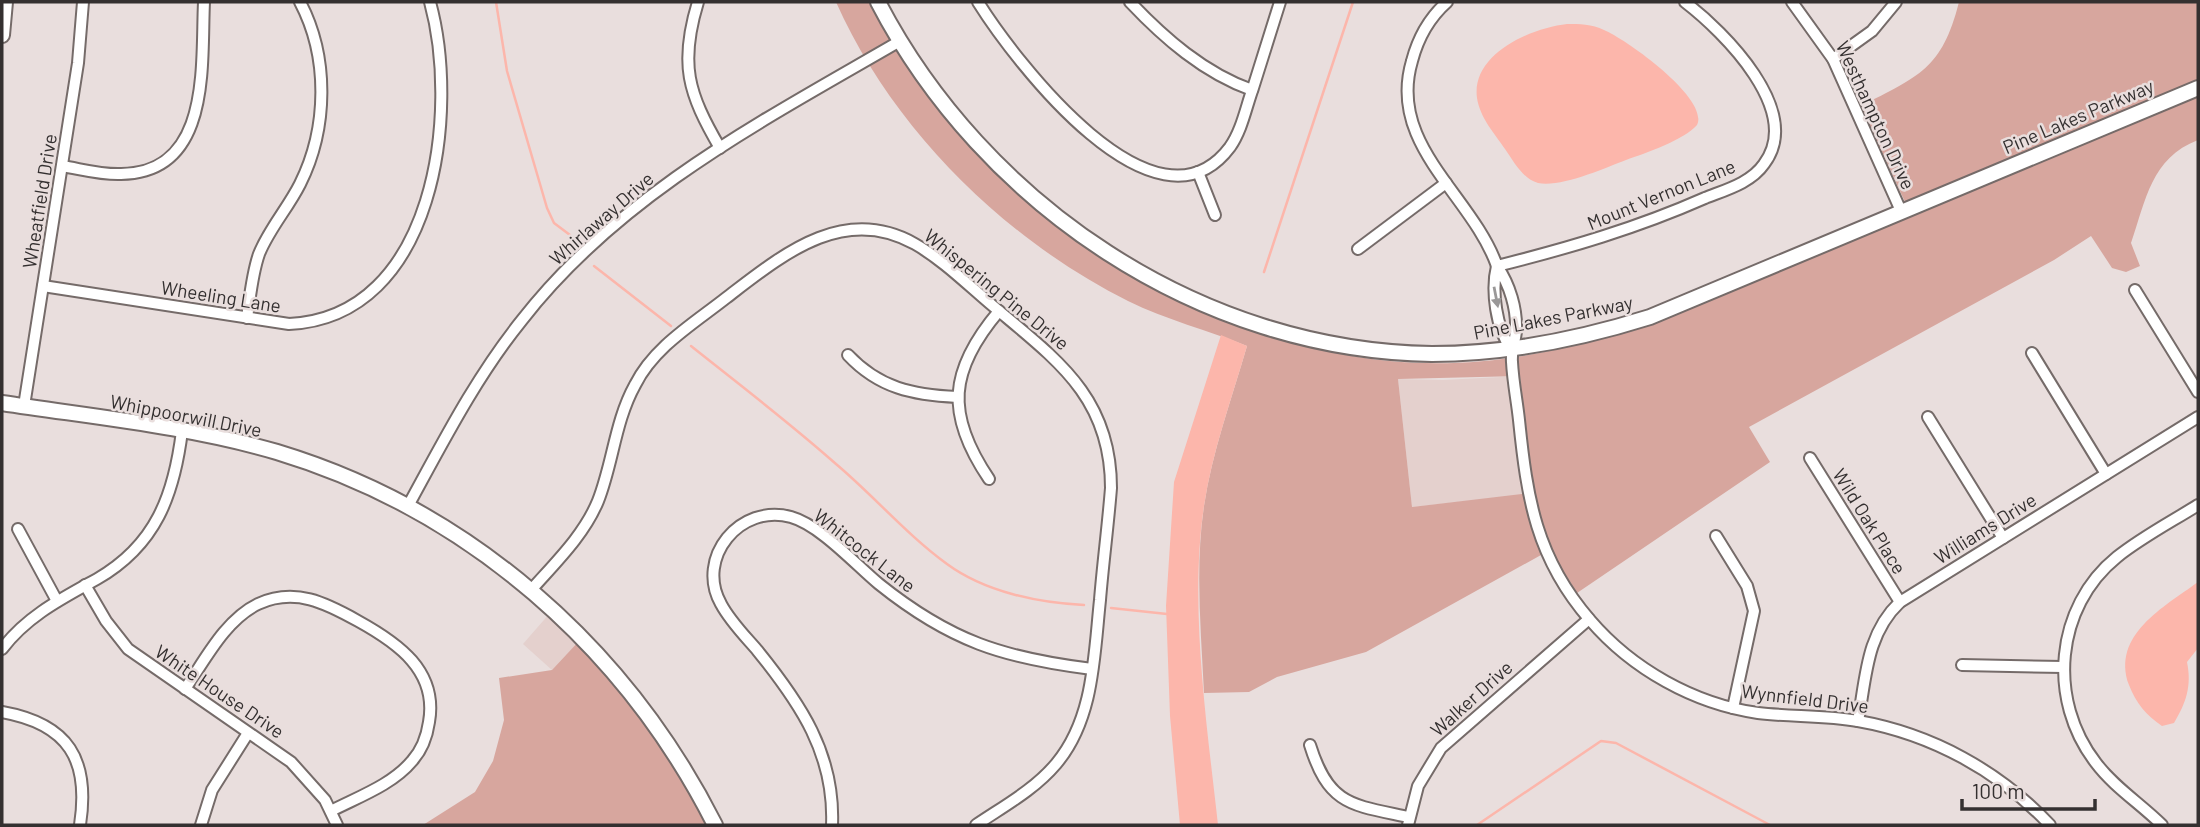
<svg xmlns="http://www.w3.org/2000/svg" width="2200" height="827" font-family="Barlow,sans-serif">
  <rect width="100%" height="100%" fill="#e9dedd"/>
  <g fill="#e4d0cd">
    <polygon points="1520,376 1531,494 1412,507 1398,379 1443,380"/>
    <polygon points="550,613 579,641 552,670 523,644"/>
  </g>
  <g fill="#d7a69e" fill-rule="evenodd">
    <path d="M 836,2 L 872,2 C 937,133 1050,244 1186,300 C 1252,327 1316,354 1389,361 C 1558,377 1696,304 1847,240 C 1964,191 2081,142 2198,93 L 2198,140 C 2151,158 2146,200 2131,243 L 2140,266 L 2126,272 L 2112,268 L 2091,236 L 2054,260 L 1749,427 L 1770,462 L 1577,593 L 1550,550 L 1366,652 L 1277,677 L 1249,692 L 1204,693 C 1201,631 1195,567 1204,506 C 1212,452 1232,398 1247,346 C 1208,330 1166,320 1128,301 C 1004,239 892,128 836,2 ZM 1520,376 L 1531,493 L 1412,507 L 1398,379 Z"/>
    <path d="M 1959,2 L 2198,2 L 2198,81 L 1905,202 L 1861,106 C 1919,76 1942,69 1959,2 Z"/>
    <path d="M 579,641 C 631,697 672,759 708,825 L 423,825 L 475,792 L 493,761 L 504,720 L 499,678 L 552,670 Z"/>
  </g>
  <g fill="#fcb6ab">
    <path d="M 1567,24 C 1579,24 1592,24 1604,30 C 1626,39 1710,99 1697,125 C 1684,140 1646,153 1626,160 C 1605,168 1560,188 1538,183 C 1523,179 1514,162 1505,149 C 1495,134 1480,118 1477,98 C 1471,54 1531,28 1567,24 Z"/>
    <path d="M 1221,335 L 1247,346 C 1232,398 1212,452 1204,506 C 1189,606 1207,725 1218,825 L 1180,825 L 1170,716 L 1166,606 L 1174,482 Z"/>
    <path d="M 2198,582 L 2198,648 L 2187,662 C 2192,686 2186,703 2174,723 L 2162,726 C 2146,715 2136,703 2129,685 C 2111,635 2164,607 2198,582 Z"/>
  </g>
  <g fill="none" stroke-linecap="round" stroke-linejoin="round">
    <g stroke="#fcb6ab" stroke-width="2.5">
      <polyline points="496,2 507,71 547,208 554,223 570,235"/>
      <polyline points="594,266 671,326"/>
      <polyline points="1264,272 1353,2"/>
      <path d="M 691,346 C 740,385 790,423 836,464 C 874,496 907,535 947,564 C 985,592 1039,603 1084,605"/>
      <polyline points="1111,608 1167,614"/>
      <polyline points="1477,825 1601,741 1616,743 1770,825"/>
    </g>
    <g stroke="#756b69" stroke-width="14">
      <g id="street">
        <path d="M 698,2 C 679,64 688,93 720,148"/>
        <path d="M 978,2 C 1015,61 1156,246 1230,147 C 1242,130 1246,107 1253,88 C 1262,59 1271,30 1280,2"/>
        <path d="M 1130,2 C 1164,38 1204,73 1252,90"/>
        <path d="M 1447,2 C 1429,18 1418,38 1412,61 C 1387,145 1472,195 1497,266 C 1569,248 1637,228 1705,198 C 1725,190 1751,183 1764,164 C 1804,111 1724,32 1685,2"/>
        <polyline points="1792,2 1833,59 1901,211"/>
        <polyline points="1833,59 1872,31 1896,2"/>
        <path d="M 62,166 C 81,169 102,175 121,174 C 212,173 201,64 204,2"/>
        <polyline points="1198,172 1215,215"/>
        <polyline points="1358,249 1446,183"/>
        <path d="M 43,286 L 289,324 C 436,317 460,111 430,2"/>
        <polyline points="2135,290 2198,392"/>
        <path d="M 247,318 C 250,297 252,274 259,254 C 269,229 288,208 300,184 C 328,128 329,57 300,2"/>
        <path d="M 1511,348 C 1496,329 1491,290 1497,266 C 1510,285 1517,309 1516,331 C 1515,342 1511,351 1512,362 C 1513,382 1517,401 1519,420 C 1527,498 1536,558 1590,620 C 1632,669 1694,704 1758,713 C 1791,717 1825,715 1858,721 C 1932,734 1999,771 2050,825"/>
        <polyline points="2032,353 2106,474"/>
        <path d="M 848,355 C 879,388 913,395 957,397"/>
        <polyline points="24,406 78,63 83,2"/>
        <polyline points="1928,417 2003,538"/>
        <polyline points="1810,458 1900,602"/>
        <path d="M 989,479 C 945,414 949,370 999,311"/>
        <path d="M 408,506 C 443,442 476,377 522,320 C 620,194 764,120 900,41"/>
        <polyline points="18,529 57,601"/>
        <polyline points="1716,536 1747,586 1754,611 1733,708"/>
        <polyline points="85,585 106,621 128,649 291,762 325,800 337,825"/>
        <path d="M 532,589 C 556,562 584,535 598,501 C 613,463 615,421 635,385 C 654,347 693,324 726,298 C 781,256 843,203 915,244 C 943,260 968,285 993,306 C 1057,360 1111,397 1111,488 C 1108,526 1103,563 1100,600 C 1094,656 1094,719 1056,764 C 1034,790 1004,806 976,825"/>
        <path d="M 2,649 C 27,616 61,599 97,579 C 156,545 174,495 182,431"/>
        <polyline points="1962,665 2063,667"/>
        <path d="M 185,689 C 205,660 225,620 258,604 C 295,587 326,603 358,621 C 398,643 438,671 429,722 C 427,736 422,750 412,761 C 392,785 358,797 331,811"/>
        <path d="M 2,712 C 69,724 90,760 80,825"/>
        <path d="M 1858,721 C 1866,678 1866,634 1900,602 L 2198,417"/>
        <path d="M 1310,745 C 1329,806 1352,805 1409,817"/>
        <polyline points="201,825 212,790 248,733"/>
        <path d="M 832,825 C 835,754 800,703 757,650 C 744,635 730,621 721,604 C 695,558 740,503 791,517 C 820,525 856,565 879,584 C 950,641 1003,658 1092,669"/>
        <polyline points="1408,825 1418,786 1441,748 1589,619"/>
        <path d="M 2162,825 C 2141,804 2114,787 2096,763 C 2047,700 2055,607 2117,557 C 2142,537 2171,522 2198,505"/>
      </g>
    </g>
    <g stroke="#756b69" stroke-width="18">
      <g id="secondary">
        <path d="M 878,2 C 983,204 1200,351 1432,354 C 1505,354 1580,339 1650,317 L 2198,88"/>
        <polyline points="2,35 5,2"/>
        <path d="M 2,403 C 93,417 188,426 277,452 C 469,510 625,647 715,825"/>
      </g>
    </g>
    <use href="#street" stroke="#fff" stroke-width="10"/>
    <use href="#secondary" stroke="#fff" stroke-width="14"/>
  </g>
  <defs><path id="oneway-solid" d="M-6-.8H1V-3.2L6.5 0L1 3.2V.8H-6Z" transform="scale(1.75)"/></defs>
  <use fill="#9a9898" href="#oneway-solid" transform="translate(1496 297) rotate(79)"/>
  <g text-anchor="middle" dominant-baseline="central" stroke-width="5" stroke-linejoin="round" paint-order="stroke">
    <g font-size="19" fill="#343030" stroke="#e9dedd">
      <text transform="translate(1876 115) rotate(65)">Westhampton Drive</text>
      <text transform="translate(2078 116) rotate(-23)">Pine Lakes Parkway</text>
      <text transform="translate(1661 194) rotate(-22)">Mount Vernon Lane</text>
      <text transform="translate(39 201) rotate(-81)">Wheatfield Drive</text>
      <text transform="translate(601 218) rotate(-41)">Whirlaway Drive</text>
      <text transform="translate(997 289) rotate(39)">Whispering Pine Drive</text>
      <text transform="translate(221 296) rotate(9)">Wheeling Lane</text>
      <text transform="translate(1553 317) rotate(-11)">Pine Lakes Parkway</text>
      <text transform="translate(186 415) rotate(11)">Whippoorwill Drive</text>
      <text transform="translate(1870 521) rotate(58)">Wild Oak Place</text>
      <text transform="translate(1985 528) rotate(-32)">Williams Drive</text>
      <text transform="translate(865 550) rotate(38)">Whitcock Lane</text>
      <text transform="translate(220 691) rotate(34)">White House Drive</text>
      <text transform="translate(1471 698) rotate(-42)">Walker Drive</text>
      <text transform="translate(1805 698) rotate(7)">Wynnfield Drive</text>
    </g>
  </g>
  <rect width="2200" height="827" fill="none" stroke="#343030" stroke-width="7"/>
  <path d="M1962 799v10h133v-10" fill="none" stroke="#343030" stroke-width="3.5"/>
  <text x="1972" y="799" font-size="21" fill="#343030" stroke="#e9dedd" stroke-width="5" paint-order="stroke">100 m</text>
</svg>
